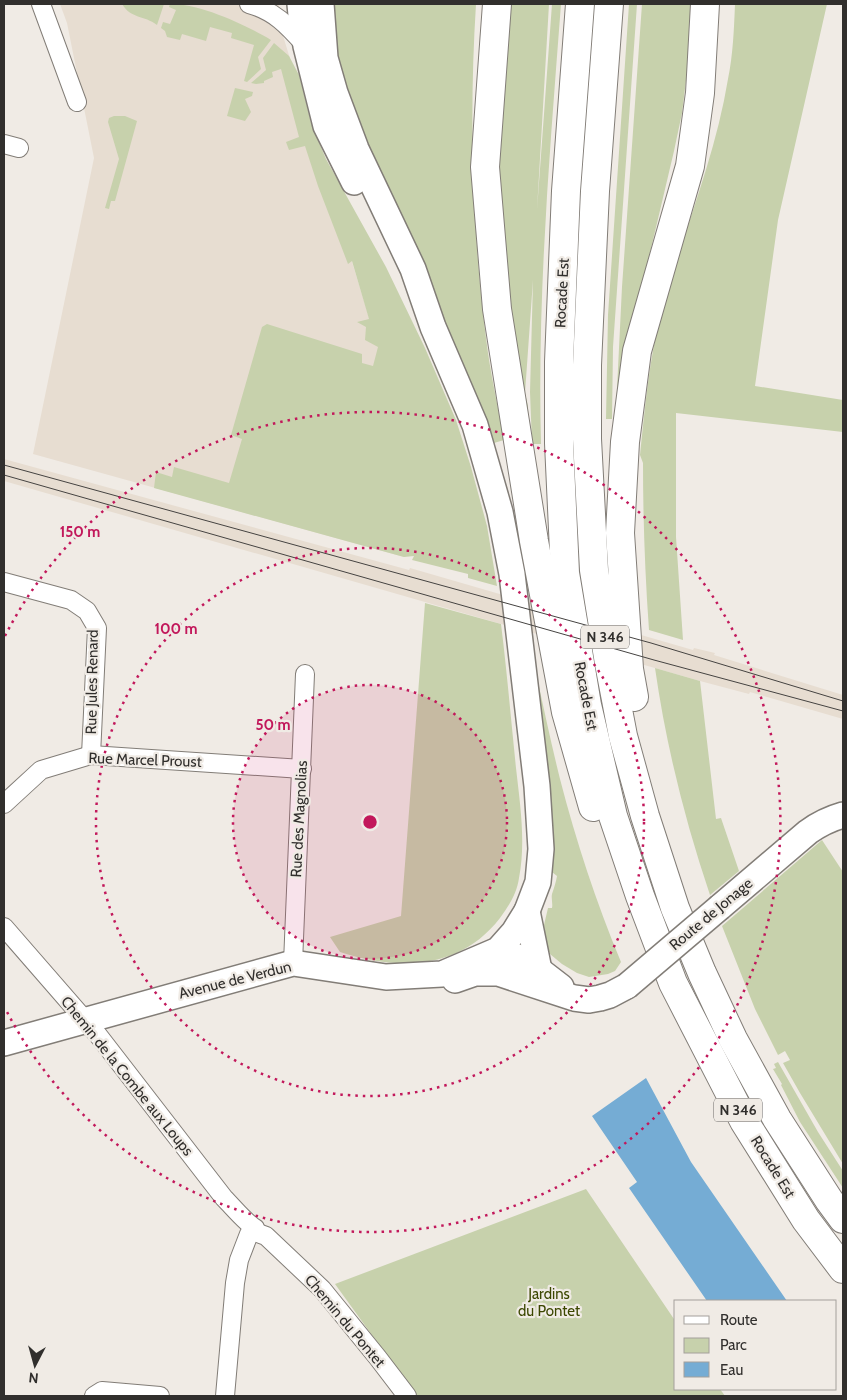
<svg xmlns="http://www.w3.org/2000/svg" width="847" height="1400" font-family="Cabin,sans-serif">
  <rect width="100%" height="100%" fill="#f0ebe5"/>
  <g fill="#e7ddd1">
    <polygon points="60,4 279,4 277,16 378,347 404,557 33,454 94,158 67,23"/>
    <polygon points="4,459 409,570 410,568 693,650 694,648 715,653 714,655 843,695 843,719 750,692 749,694 700,681 4,481"/>
  </g>
  <g fill="#c7d1ac">
    <path d="M 122,4 L 164,4 L 157,25 C 144,15 131,19 122,4 Z"/>
    <path d="M 170,4 C 201,4 244,24 271,40 L 258,57 L 261,69 L 247,82 L 244,81 L 254,45 L 231,38 L 232,33 L 210,27 L 206,41 L 182,34 L 180,40 L 167,37 L 165,31 L 161,28 L 163,22 L 170,24 L 176,10 L 169,7 Z"/>
    <path d="M 329,4 L 476,4 C 469,115 472,228 486,338 C 490,372 498,406 504,440 L 494,443 L 480,404 L 364,149 L 340,80 Z"/>
    <path d="M 507,4 L 549,4 L 537,210 L 552,4 L 561,4 C 550,150 537,297 541,444 L 532,444 L 530,392 L 533,280 L 525,393 L 528,406 L 529,441 L 507,302 L 498,163 Z"/>
    <polygon points="629,4 637,4 613,347 612,419 606,419 608,315"/>
    <polygon points="642,4 691,4 688,64 682,113 674,151 624,363 616,409 622,287"/>
    <path d="M 735,4 L 827,4 L 778,220 L 755,386 L 843,400 L 843,432 L 676,413 L 676,537 L 683,640 L 649,630 C 645,574 643,519 643,463 L 640,455 C 645,408 649,360 661,313 C 682,235 715,159 728,79 C 733,55 734,29 735,4 Z"/>
    <polygon points="274,43 289,56 299,75 311,123 326,159 386,267 425,348 456,420 471,467 487,526 497,586 468,578 468,574 412,560 414,556 404,557 154,488 156,472 172,477 174,467 229,483 242,439 231,435 262,327 267,324 362,354 362,363 373,366 378,347 365,340 366,327 357,322 369,319 352,261 348,264 318,186 305,146 289,150 286,142 299,137 281,69 272,72 273,77 264,81 264,83 256,84 251,83 266,70 263,58"/>
    <polygon points="235,88 253,92 252,96 245,99 251,112 245,121 227,116"/>
    <polygon points="114,116 125,116 137,121 115,201 111,201 109,209 105,208 119,159 108,122 109,118"/>
    <path d="M 425,603 L 501,624 C 507,672 511,720 516,768 C 520,804 526,842 519,878 C 517,893 509,906 500,918 C 460,970 398,971 340,952 L 330,937 L 401,916 Z"/>
    <path d="M 655,668 L 700,681 L 716,819 L 721,818 L 739,871 L 710,895 C 685,821 666,745 655,668 Z"/>
    <path d="M 536,682 L 538,682 C 545,714 552,747 560,779 C 576,841 596,902 621,962 L 615,971 L 608,974 L 589,977 L 577,973 L 562,964 L 550,954 L 545,940 L 544,925 L 548,908 L 552,908 C 553,903 551,899 552,894 C 554,888 556,882 557,876 L 552,872 L 552,847 Z"/>
    <polygon points="822,840 843,872 843,1164 800,1093 783,1063 790,1060 785,1051 778,1055 755,1009 722,926"/>
    <polygon points="778,1062 818,1132 843,1171 843,1188 800,1122 781,1085 782,1084 773,1069 776,1068 774,1064"/>
    <polygon points="586,1189 676,1322 676,1389 720,1389 725,1396 416,1396 335,1284"/>
  </g>
  <polygon fill="#75acd4" points="646,1078 691,1162 787,1301 707,1301 629,1188 637,1182 592,1116"/>
  <g fill="none" stroke-linecap="round" stroke-linejoin="round">
    <g stroke="#827d77" stroke-width="20">
      <g id="minor">
        <polyline points="41,4 77,102"/>
        <path d="M 249,4 C 275,11 288,26 306,46"/>
        <polyline points="4,144 19,148"/>
        <polyline points="4,582 71,600 87,611 97,628 91,755"/>
        <polyline points="4,804 41,770 91,755 302,769"/>
        <path d="M 4,927 L 98,1035 L 224,1198 C 233,1207 246,1223 255,1228 L 255,1232"/>
        <polyline points="293,963 305,674"/>
        <polyline points="255,1232 266,1236 322,1289 378,1358 407,1396"/>
        <polyline points="94,1396 102,1391 160,1396"/>
        <polyline points="225,1396 235,1283 239,1260 249,1234"/>
      </g>
    </g>
    <g stroke="#827d77" stroke-width="28">
      <g id="secondary">
        <polyline points="300,4 301,15 306,46 326,126 354,182"/>
        <path d="M 720,907 L 808,832 C 819,824 829,819 843,815"/>
        <polyline points="527,911 539,970"/>
        <polyline points="498,950 526,960 561,987"/>
        <polyline points="455,980 475,973 498,973 574,998 589,1000 600,998 610,995 627,986"/>
        <polyline points="4,1043 293,963 386,977 442,974 498,950 514,932 527,911 538,882 541,849 537,786 512,574 500,512 475,425 433,327 413,269 356,149 335,93 325,58 321,4"/>
      </g>
    </g>
    <g stroke="#827d77" stroke-width="30">
      <g id="trunk">
        <polyline points="497,4 485,167 497,309 534,541 566,712 593,807"/>
        <polyline points="580,4 566,191 559,362 559,443 565,573 587,705 613,816 640,896 673,983 744,1121 806,1220 843,1269"/>
        <polyline points="609,4 595,191 587,365 587,439 594,570 609,663 623,736 645,816 675,908 702,973 733,1039 777,1119 829,1200 843,1219"/>
        <polyline points="634,697 629,669 620,533 625,442 637,351 690,166 700,93 705,4"/>
      </g>
    </g>
    <use href="#minor" stroke="#fff" stroke-width="18"/>
    <use href="#secondary" stroke="#fff" stroke-width="25"/>
    <use href="#trunk" stroke="#fff" stroke-width="28"/>
    <g stroke="#454341" stroke-width="1">
      <polyline points="4,465 651,643 843,701"/>
      <polyline points="4,475 654,660 843,711"/>
    </g>
    <g stroke="#827d77" stroke-width="28" stroke-linecap="butt">
      <polyline id="secondary-bridge" points="627,986 720,907"/>
    </g>
    <use href="#secondary-bridge" stroke="#fff" stroke-width="25"/>
  </g>
  <circle cx="370" cy="822" r="137" fill="#c2185b" fill-opacity=".12"/>
  <g fill="none" stroke="#c2185b" stroke-width="2.5" stroke-dasharray="2.5 5">
    <circle cx="370" cy="822" r="137"/>
    <circle cx="370" cy="822" r="274"/>
    <path d="M5 636A410 410 0 1 1 5 1008"/>
  </g>
  <g text-anchor="middle" dominant-baseline="central" stroke-width="4.5" stroke-linejoin="round" paint-order="stroke">
    <g fill="#f0ebe5" stroke="#6a6764" stroke-width="1">
      <rect x="581" y="625.5" width="48" height="23" rx="4"/>
      <rect x="714" y="1098.5" width="48" height="23" rx="4"/>
    </g>
    <g font-size="14" font-weight="bold" fill="#312f2d">
      <text x="605" y="637">N 346</text>
      <text x="738" y="1110">N 346</text>
    </g>
    <g font-size="15" fill="#312f2d" stroke="#f0ebe5">
      <text transform="translate(562 293) rotate(-87)">Rocade Est</text>
      <text transform="translate(92 682) rotate(-89)">Rue Jules Renard</text>
      <text transform="translate(586 696) rotate(79)">Rocade Est</text>
      <text transform="translate(145 760) rotate(2)">Rue Marcel Proust</text>
      <text transform="translate(299 819) rotate(-87)">Rue des Magnolias</text>
      <text transform="translate(711 914) rotate(-40)">Route de Jonage</text>
      <text transform="translate(235 980) rotate(-14)">Avenue de Verdun</text>
      <text transform="translate(127 1076) rotate(51)">Chemin de la Combe aux Loups</text>
      <text transform="translate(773 1167) rotate(58)">Rocade Est</text>
      <text transform="translate(345 1321) rotate(50)">Chemin du Pontet</text>
    </g>
    <g font-size="15" fill="#3c4700" stroke="#f0ebe5">
      <text x="549" y="1294">Jardins<tspan x="549" dy="17">du Pontet</tspan></text>
    </g>
  </g>
  <circle cx="370" cy="822" r="8" fill="#c2185b" stroke="#f0ebe5" stroke-width="2.5"/>
  <g font-size="15" text-anchor="middle" font-weight="bold" fill="#c2185b" stroke="#f0ebe5" stroke-width="4.5" stroke-linejoin="round" paint-order="stroke">
    <text x="80" y="537">150 m</text>
    <text x="176" y="634">100 m</text>
    <text x="273" y="730">50 m</text>
  </g>
  <rect width="847" height="1400" fill="none" stroke="#312f2d" stroke-width="10"/>
  <rect x="674" y="1300" width="162" height="90" fill="#f0ebe5" stroke="#a4a09b"/>
  <rect x="684" y="1316" width="25" height="8" fill="#ffffff" stroke="#a4a09b"/>
  <text x="720" y="1325" font-size="15" fill="#312f2d">Route</text>
  <rect x="684" y="1338" width="25" height="15" fill="#c7d1ac" stroke="#a4a09b"/>
  <text x="720" y="1350" font-size="15" fill="#312f2d">Parc</text>
  <rect x="684" y="1362" width="25" height="15" fill="#75acd4" stroke="#a4a09b"/>
  <text x="720" y="1375" font-size="15" fill="#312f2d">Eau</text>
  <g transform="translate(35 1365) rotate(186)" stroke="#f0ebe5" stroke-width="4" paint-order="stroke">
  <path d="M0-4L9 19L0 12L-9 19Z" fill="#312f2d"/>
  <text y="-8" font-size="14" font-weight="bold" text-anchor="middle" fill="#312f2d">N</text>
  </g>
</svg>
